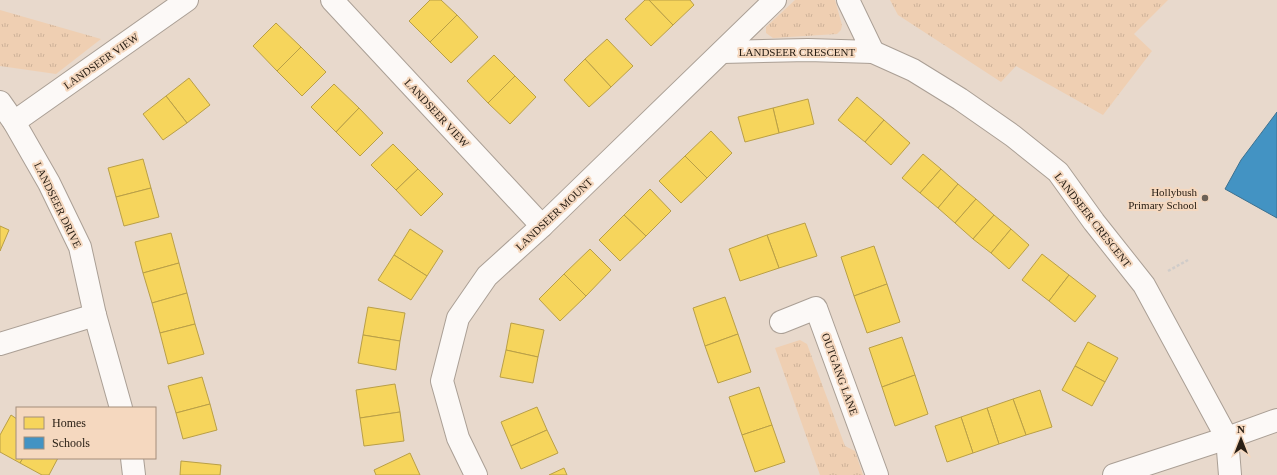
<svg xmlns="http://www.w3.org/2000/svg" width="1277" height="475" font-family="Georgia,serif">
  <defs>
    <pattern id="grass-tufts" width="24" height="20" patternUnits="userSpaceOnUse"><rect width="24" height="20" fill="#efcfb2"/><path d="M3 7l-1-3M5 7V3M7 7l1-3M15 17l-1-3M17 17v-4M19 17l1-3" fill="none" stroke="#cdb198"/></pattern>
  </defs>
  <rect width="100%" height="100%" fill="#e8d9cc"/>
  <g fill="url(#grass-tufts)">
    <polygon points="795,0 835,0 842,25 841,30 837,34 773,38 766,33 766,27"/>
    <polygon points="890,0 1168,0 1134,34 1152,51 1103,115 1016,66 1001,82 898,15"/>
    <polygon points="0,10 101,39 56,74 0,66"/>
    <polygon points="800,340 807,344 845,446 855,451 863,475 820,475 775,348"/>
  </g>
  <g fill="#f6d55c" stroke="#b99f47">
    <polygon points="430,0 441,0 457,15 430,42 409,21"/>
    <polygon points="645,0 649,0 673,25 651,46 625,19"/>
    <polygon points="649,0 690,0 694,5 673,25"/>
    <polygon points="457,15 478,37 451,63 430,42"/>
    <polygon points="276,23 301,47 277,71 253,46"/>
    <polygon points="607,39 633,66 611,87 585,59"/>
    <polygon points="301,47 326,72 302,96 277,71"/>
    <polygon points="494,55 515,76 488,103 467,81"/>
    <polygon points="585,59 611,87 589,107 564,80"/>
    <polygon points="515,76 536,97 510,124 488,103"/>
    <polygon points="189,78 210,105 187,123 166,96"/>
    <polygon points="334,84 359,108 336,132 311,107"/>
    <polygon points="166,96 187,123 163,140 143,114"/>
    <polygon points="857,97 884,120 865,142 838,120"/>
    <polygon points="808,99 814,124 779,133 773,108"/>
    <polygon points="359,108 383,133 360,156 336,132"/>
    <polygon points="773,108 779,133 745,142 738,117"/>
    <polygon points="884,120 910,143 891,165 865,142"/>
    <polygon points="711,131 732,153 707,178 685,156"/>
    <polygon points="393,144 418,169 396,190 371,165"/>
    <polygon points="923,154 941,169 920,193 902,178"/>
    <polygon points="685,156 707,178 681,203 659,181"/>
    <polygon points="143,159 151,188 116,197 108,168"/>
    <polygon points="418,169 443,194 421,216 396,190"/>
    <polygon points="941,169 958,184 938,208 920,193"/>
    <polygon points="958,184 976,199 955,223 938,208"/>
    <polygon points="151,188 159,217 124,226 116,197"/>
    <polygon points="650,189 671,211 646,236 624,215"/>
    <polygon points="976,199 994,215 973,239 955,223"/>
    <polygon points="624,215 646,236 620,261 599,240"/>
    <polygon points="994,215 1011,229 991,253 973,239"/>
    <polygon points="805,223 817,256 779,268 767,235"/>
    <polygon points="0,226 9,230 0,251"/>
    <polygon points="410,229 443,251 427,276 394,255"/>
    <polygon points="1011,229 1029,245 1009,269 991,253"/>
    <polygon points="171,233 179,263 143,273 135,242"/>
    <polygon points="767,235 779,268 740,281 729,249"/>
    <polygon points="874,246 887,284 854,296 841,257"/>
    <polygon points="590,249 611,270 586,296 564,274"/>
    <polygon points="1042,254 1069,275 1049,301 1022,280"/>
    <polygon points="394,255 427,276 411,300 378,280"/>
    <polygon points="179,263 187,293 152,303 143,273"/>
    <polygon points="564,274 586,296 560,321 539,299"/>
    <polygon points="1069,275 1096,296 1075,322 1049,301"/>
    <polygon points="887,284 900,322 867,333 854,296"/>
    <polygon points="187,293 195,324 160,333 152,303"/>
    <polygon points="725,297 738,334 705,346 693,308"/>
    <polygon points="368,307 405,313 400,341 363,335"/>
    <polygon points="511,323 544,330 538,357 506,350"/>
    <polygon points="195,324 204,354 168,364 160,333"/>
    <polygon points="738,334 751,372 718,383 705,346"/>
    <polygon points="363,335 400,341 396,370 358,363"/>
    <polygon points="902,337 915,375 882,387 869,348"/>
    <polygon points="1088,342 1118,358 1105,382 1075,366"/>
    <polygon points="506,350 538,357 533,383 500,377"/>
    <polygon points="1075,366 1105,382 1092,406 1062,390"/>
    <polygon points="915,375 928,414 895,426 882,387"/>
    <polygon points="202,377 210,404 176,413 168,386"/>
    <polygon points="395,384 400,412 360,418 356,390"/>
    <polygon points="759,387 772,425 742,435 729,397"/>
    <polygon points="1040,390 1052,427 1026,435 1013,399"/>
    <polygon points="1013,399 1026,435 999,444 987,408"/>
    <polygon points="210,404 217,430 183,439 176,413"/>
    <polygon points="537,407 547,430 511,446 501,422"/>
    <polygon points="987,408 999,444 973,453 961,417"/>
    <polygon points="400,412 404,441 364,446 360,418"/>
    <polygon points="11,415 17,419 17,458 23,458 20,463 0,452 0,435"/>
    <polygon points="961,417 973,453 947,462 935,426"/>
    <polygon points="772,425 785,462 755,472 742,435"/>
    <polygon points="547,430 558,453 521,469 511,446"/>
    <polygon points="410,453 420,475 376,475 374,470"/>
    <polygon points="23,458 58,458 49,475 42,475 20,463"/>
    <polygon points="181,461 221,465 220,475 180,475"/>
    <polygon points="564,468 567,475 549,475"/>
  </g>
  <polygon fill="#4393c3" stroke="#3c708f" points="1277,112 1277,218 1225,189 1241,160"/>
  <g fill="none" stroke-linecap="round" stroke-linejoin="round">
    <g stroke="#aa9f95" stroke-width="24">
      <g id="minor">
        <polyline points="332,0 542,226"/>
        <polyline points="722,52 808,50 873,52 848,0"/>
        <polyline points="873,52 913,70 960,99 1013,136 1058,172 1094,222 1144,285 1227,438 1230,475"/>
        <polyline points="0,102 14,122 49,183 80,247 95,315 121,408"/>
        <polyline points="14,122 187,0"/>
        <polyline points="781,322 816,308 877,475"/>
        <polyline points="0,344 95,315"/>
        <polyline points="132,458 134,475"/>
        <polyline points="476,475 458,438 442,381 458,318 487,276 542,226 775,0"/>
        <polyline points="1114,475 1227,438 1277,420"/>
      </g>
    </g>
    <polyline stroke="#d0ccc9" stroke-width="2.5" stroke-dasharray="3 2" stroke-linecap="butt" points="1168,271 1188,260"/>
    <use href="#minor" stroke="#fcf9f7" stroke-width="22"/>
  </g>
  <circle fill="#6c6156" stroke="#f5d8bf" stroke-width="1.5" cx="1205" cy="198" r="4"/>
  <g text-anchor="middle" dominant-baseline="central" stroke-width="4" stroke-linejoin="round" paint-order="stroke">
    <g font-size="11" fill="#2a2016" stroke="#f5d8bf">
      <text x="797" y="52">LANDSEER CRESCENT</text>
      <text transform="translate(101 61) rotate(-35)">LANDSEER VIEW</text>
      <text transform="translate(437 113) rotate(47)">LANDSEER VIEW</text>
      <text transform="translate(58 205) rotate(64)">LANDSEER DRIVE</text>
      <text transform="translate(554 214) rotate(-43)">LANDSEER MOUNT</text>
      <text transform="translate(1093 220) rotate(52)">LANDSEER CRESCENT</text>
      <text transform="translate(840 374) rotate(70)">OUTGANG LANE</text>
    </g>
    <g font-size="11" fill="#2a2016" stroke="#f5d8bf" text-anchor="end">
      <text x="1197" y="192">Hollybush<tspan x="1197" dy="13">Primary School</tspan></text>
    </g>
  </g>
  <rect x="16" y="407" width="140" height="52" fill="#f5d8bf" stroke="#a48e7b"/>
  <rect x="24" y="417" width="20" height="12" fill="#f6d55c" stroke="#a48e7b"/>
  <text x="52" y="427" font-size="12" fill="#2a2016">Homes</text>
  <rect x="24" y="437" width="20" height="12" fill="#4393c3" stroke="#a48e7b"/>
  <text x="52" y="447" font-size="12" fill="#2a2016">Schools</text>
  <g transform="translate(1241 439)" stroke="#f5d8bf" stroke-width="3" paint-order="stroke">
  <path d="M0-3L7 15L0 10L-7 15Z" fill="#2a2016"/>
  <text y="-6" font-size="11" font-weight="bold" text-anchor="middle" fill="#2a2016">N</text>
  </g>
</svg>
